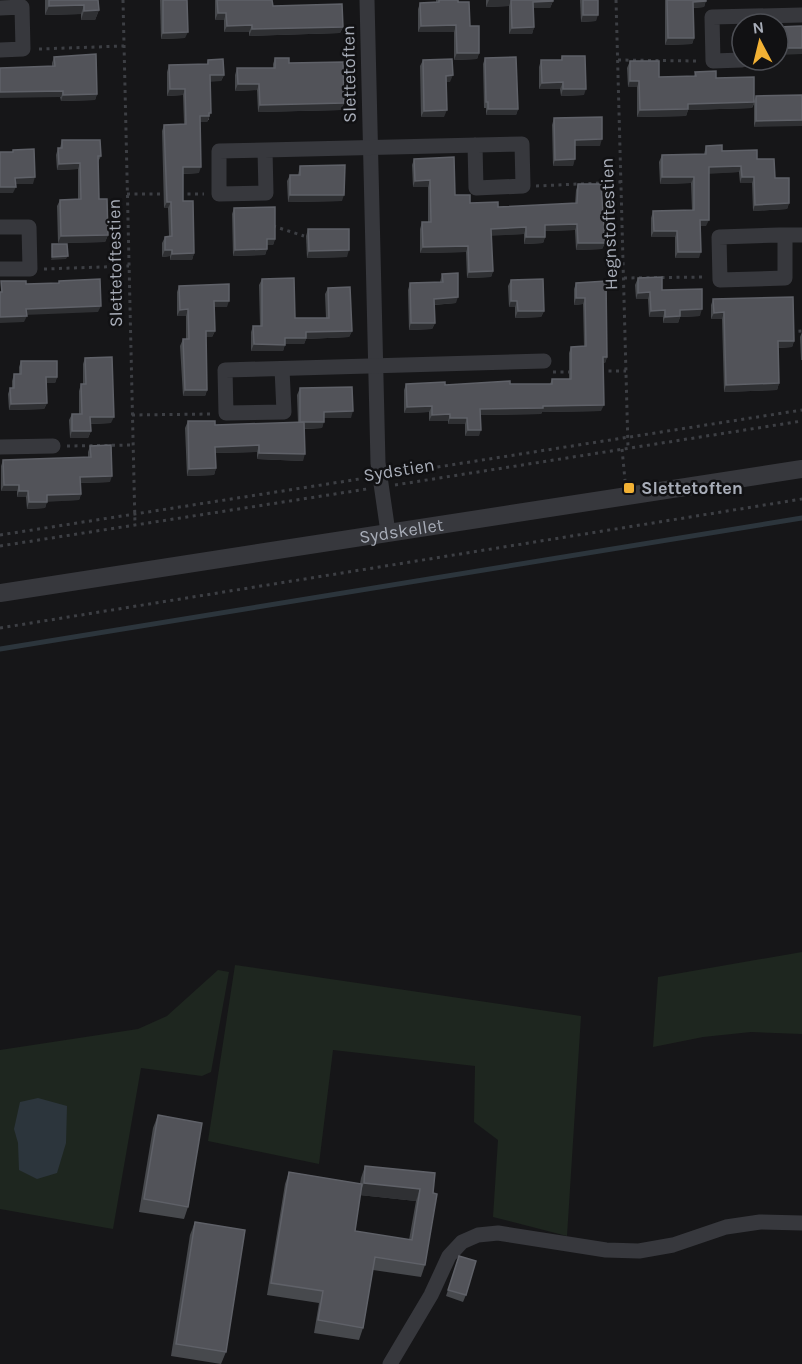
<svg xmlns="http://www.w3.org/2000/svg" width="802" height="1364" font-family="Karla,sans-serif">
  <rect width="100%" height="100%" fill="#161618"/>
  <g fill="#1e261f">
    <polygon points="802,952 802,1034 751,1032 703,1037 653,1047 658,977"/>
    <polygon points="235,965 581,1016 567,1236 493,1217 498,1140 474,1122 475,1066 333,1050 319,1164 208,1141"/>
    <polygon points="218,970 229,972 211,1072 202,1076 141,1068 113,1229 0,1209 0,1050 138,1029 167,1016"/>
  </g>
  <polygon fill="#2c353c" points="38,1098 67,1106 66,1143 57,1173 37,1179 19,1170 18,1143 14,1129 20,1102"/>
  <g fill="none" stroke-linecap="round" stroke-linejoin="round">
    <polyline stroke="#2c353c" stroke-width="5" points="0,649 802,518"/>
    <g stroke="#3d3f44" stroke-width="3" stroke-dasharray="3 4.5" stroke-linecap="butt">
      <polyline points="123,0 135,525"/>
      <polyline points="616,0 628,448"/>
      <polyline points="39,49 124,46"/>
      <polyline points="618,60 697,61"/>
      <polyline points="536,186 621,182"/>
      <polyline points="127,194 168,194"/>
      <polyline points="180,194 204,194"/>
      <polyline points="273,226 304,236"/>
      <polyline points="44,269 129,266"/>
      <polyline points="624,278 706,277"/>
      <polyline points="791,332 802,331"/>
      <polyline points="601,371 626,371"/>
      <polyline points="553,372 570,372"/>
      <polyline points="132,415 211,414"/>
      <polyline points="67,446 133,445"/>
      <polyline points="622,449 625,480"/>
      <polyline points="393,474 802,410"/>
      <polyline points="395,485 802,421"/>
      <polyline points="0,535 366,478"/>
      <polyline points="0,546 367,489"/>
      <polyline points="0,628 802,499"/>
    </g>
    <g stroke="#37383d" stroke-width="15">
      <polyline points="367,0 378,463 388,532"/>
      <polyline points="0,8 22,7 23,49 0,50"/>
      <polyline points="742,60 713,61 712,17 802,15"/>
      <polyline points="265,150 266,193 219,194 219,151 522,144 523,186 476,188 475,145"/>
      <polyline points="0,227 29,227 30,269 0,269"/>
      <polyline points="785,235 785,278 720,280 719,237 779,235 802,235"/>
      <polyline points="282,369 284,412 226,413 225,370 544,361"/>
      <polyline points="0,447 53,446"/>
      <polyline points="390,1364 431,1295 449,1256 462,1242 478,1235 498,1233 606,1250 639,1251 673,1245 726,1227 760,1222 802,1223"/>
    </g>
    <path stroke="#37383d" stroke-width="18" id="s1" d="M 0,593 L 802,469"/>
  </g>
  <g fill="#47494d" fill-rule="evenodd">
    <polygon points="45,0 98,0 99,10 95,20 81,20 81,14 45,15"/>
    <polygon points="160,0 187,0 185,38 161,39"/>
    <polygon points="215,0 272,0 273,6 343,27 340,33 249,36 249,32 224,32 224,20 215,20"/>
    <polygon points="436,0 458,0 470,26 479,53 477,59 454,60 454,32 418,32 418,9 420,3 436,2"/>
    <polygon points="486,0 553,0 553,1 550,8 534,8 534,27 532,34 509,34 509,6 486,7"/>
    <polygon points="580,0 598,0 596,21 581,22"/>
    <polygon points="665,0 706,0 704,7 693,8 694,38 692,44 665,45"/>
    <polygon points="562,56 584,95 561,96 560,89 539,89 539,67 541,60 561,60"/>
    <polygon points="54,57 97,94 95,100 61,101 52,66 52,63"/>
    <polygon points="275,58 289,63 344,103 341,110 258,112 257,90 235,91 235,75 237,68 273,68 273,64"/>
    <polygon points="485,58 518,109 516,115 486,115 486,108 484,108 483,64"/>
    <polygon points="208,60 224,75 221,81 210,81 209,120 208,120 207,122 200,122 199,173 183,174 183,201 194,253 192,260 170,260 170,256 162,257 162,243 165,237 169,236 168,208 164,208 162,131 164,125 184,124 183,95 167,96 167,72 169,65 207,64"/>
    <polygon points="423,60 450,82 446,82 444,117 421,117 420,66"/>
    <polygon points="630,61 659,77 694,76 695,72 716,78 754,101 756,96 802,95 754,127 754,104 752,108 688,110 686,116 637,117 637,87 628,87 627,68"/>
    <polygon points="554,118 600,146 575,146 573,166 553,166 552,125"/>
    <polygon points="62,140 101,156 98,162 99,199 108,235 105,242 58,243 57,206 60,200 78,199 78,169 57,170 56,155 58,148 60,148"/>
    <polygon points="706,146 757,159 775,178 789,203 787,209 753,211 752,183 740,183 739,172 709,173 706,226 700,226 699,258 675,258 675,237 651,237 651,218 653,211 692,211 691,183 660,184 659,162 662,155 704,154"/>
    <polygon points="414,159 455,195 470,203 498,207 575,204 576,190 578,184 605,243 602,249 576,250 575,230 545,231 545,237 543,243 524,244 524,234 491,235 493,271 491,277 467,278 466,252 420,253 420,229 422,222 428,222 428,187 413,187 412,165"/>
    <polygon points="300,166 342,201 288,202 287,181 290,175 298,175"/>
    <polygon points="234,208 275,239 273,245 267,245 267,249 265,255 233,256 232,214"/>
    <polygon points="308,229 347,257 307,258 306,236"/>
    <polygon points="442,274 456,303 434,305 435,323 432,329 409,330 408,290 410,283 440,282"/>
    <polygon points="638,278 662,290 700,316 680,317 678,323 663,323 663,317 649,317 648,299 636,299 635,285"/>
    <polygon points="262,279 295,318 326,318 325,294 328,288 352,331 349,337 306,339 304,344 285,344 283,351 251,351 251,332 253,326 260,326 259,285"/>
    <polygon points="511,280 544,311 541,317 515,318 515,307 509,307 508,286"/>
    <polygon points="606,281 607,357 605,363 603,363 601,411 542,412 541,414 480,415 479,436 465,436 465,424 448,424 448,421 429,421 429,412 404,413 404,390 406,384 445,385 550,384 552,379 569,379 569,353 571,347 584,347 583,304 574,305 574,289 576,283"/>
    <polygon points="179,286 227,307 214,307 215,331 212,337 206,337 207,390 205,396 183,396 180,346 183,339 186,339 186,316 177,316 177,292"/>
    <polygon points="713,299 794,341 792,347 778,348 779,383 777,390 724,392 722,319 711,319 711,305"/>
    <polygon points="802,332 802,360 801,360 800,337"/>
    <polygon points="85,358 111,423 90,424 91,431 88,438 70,438 69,420 72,414 79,414 79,391 81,384 83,384 83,364"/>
    <polygon points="21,361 57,377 55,383 46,383 47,403 44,409 9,410 8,394 10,388 12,388 12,381 14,374 19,374 19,367"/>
    <polygon points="300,388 351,418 324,418 322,428 305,429 303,461 257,459 257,452 216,453 216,468 214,475 187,476 185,428 188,421 215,425 298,423 297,395"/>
    <polygon points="90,446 110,482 81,483 81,494 79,500 47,501 45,508 27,509 26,497 17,497 17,491 1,491 1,466 3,460 88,457 88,452"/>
    <polygon points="158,1115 188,1207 184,1219 139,1212 153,1128"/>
    <path d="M 365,1166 L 435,1173 L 425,1265 L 421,1277 L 373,1270 L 363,1328 L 359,1340 L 314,1333 L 319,1303 L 267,1295 L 285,1184 L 289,1172 L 360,1184 L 361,1178 ZM 360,1195 L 416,1201 L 409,1240 L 355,1231 Z"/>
    <polygon points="195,1222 226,1352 221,1364 171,1356 190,1235"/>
    <polygon points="459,1256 466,1295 463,1302 446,1296"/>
  </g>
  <g fill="#2f3033">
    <polygon points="489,0 511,0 509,6 486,7"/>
    <polygon points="553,1 550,8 531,8 533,2"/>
    <polygon points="706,1 704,7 691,8 693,2"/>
    <polygon points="84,5 81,14 45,15 49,6"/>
    <polygon points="99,10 95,20 81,20 84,11"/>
    <polygon points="218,13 226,13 224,20 215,20"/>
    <polygon points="583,15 598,15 596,21 581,22"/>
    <polygon points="252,25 249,32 224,32 227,26"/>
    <polygon points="456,25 454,32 418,32 421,26"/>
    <polygon points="343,27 340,33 249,36 252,29"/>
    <polygon points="534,27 532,34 509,34 512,28"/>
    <polygon points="188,32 185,38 161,39 163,33"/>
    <polygon points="668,38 694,38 692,44 665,45"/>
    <polygon points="778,48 802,48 802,54 778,55"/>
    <polygon points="457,53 479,53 477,59 454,60"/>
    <polygon points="210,75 224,75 221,81 208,82"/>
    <polygon points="453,75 450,82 444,82 446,76"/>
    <polygon points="630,81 639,81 637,87 628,87"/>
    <polygon points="563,82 560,89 539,89 542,83"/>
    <polygon points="238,84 259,84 257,90 235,91"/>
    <polygon points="170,89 185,89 183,95 167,96"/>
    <polygon points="563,89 586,89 584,95 561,96"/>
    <polygon points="63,91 61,97 0,98 0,92"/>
    <polygon points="97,94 95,100 61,101 63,95"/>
    <polygon points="754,102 752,108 688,110 686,116 637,117 640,110 688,104"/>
    <polygon points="344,103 341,110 258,112 260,105"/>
    <polygon points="488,109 518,109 516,115 486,115"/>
    <polygon points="447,110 444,117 421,117 424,111"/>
    <polygon points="211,113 207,122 198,122 200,116"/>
    <polygon points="802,120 802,126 754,127 756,121"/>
    <polygon points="602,139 600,146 573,146 575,140"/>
    <polygon points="575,159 573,166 553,166 555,160"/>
    <polygon points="80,163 78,169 57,170 59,164"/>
    <polygon points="741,166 739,172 707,174 709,167"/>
    <polygon points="183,167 201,167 199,173 180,174"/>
    <polygon points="35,177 33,184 13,184 15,178"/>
    <polygon points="662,177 694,177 691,183 660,184"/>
    <polygon points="742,177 754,177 752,183 740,183"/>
    <polygon points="430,180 428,187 413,187 415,181"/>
    <polygon points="0,187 16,187 13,193 0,193"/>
    <polygon points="290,195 344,195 342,201 288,202"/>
    <polygon points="167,202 171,202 168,208 164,208"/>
    <polygon points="789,203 787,209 753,211 755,205"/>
    <polygon points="700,220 709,220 706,226 698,226"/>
    <polygon points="577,224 575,230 543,231 545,225"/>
    <polygon points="526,227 524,234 489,236 491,229"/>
    <polygon points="654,231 677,231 675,237 651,237"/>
    <polygon points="108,235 105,242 58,243 61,236"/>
    <polygon points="526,237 545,237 543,243 524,244"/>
    <polygon points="267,239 275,239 273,245 264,245"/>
    <polygon points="578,243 605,243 602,249 576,250"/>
    <polygon points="468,246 466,252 420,253 423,247"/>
    <polygon points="267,249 265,255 233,256 235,250"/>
    <polygon points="165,250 172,250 170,256 162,257"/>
    <polygon points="349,250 347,257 307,258 309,251"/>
    <polygon points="678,252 701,252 699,258 675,258"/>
    <polygon points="194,253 192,260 170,260 172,254"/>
    <polygon points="68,256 66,259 51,260 52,257"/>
    <polygon points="493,271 491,277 467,278 469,272"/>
    <polygon points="650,292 648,299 636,299 638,293"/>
    <polygon points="458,297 456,303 432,305 434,299"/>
    <polygon points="576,298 585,298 583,304 574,305"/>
    <polygon points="214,301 229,301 227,307 212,307"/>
    <polygon points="511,301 517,301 515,307 509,307"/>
    <polygon points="101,306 98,312 24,315 26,309"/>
    <polygon points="188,309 186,316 177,316 180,310"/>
    <polygon points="702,309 700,316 680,317 678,323 663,323 665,317 680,310"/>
    <polygon points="665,310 663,317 649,317 651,311"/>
    <polygon points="518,311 544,311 541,317 515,318"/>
    <polygon points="724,312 722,319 711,319 714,313"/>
    <polygon points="27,316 24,322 0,323 0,317"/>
    <polygon points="411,323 435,323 432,329 409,330"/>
    <polygon points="206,331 215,331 212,337 204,337"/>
    <polygon points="352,331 349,337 306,339 304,344 283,344 285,338 306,332"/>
    <polygon points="778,341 794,341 792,347 776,348"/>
    <polygon points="254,344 285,345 283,351 251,351"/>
    <polygon points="603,357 607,357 605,363 600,363"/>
    <polygon points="46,377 57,377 55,383 44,383"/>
    <polygon points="779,383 777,390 724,392 726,385"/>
    <polygon points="185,390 207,390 205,396 183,396"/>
    <polygon points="47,403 44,409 9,410 11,404"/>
    <polygon points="604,405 601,411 542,412 541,414 478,415 480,409"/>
    <polygon points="432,406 429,412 404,413 407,407"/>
    <polygon points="353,411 351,418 322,418 324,412"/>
    <polygon points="450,414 448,421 429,421 432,415"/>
    <polygon points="90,417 114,417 111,423 88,424"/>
    <polygon points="450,418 467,418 465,424 448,424"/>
    <polygon points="300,422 324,422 322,428 298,429"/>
    <polygon points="468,430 481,430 479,436 465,436"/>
    <polygon points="72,431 91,431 88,438 70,438"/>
    <polygon points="259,445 257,452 213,453 215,447"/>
    <polygon points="259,453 305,454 303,461 257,459"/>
    <polygon points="216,468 214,475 187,476 189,469"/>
    <polygon points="112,476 110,482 78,483 80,477"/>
    <polygon points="4,485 19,485 17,491 1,491"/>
    <polygon points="19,491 28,491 26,497 17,497"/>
    <polygon points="81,494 79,500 45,502 47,495"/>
    <polygon points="29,502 47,502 45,508 27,509"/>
    <polygon points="364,1183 420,1189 416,1201 359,1195"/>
  </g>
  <g fill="#525359" stroke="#5f6168" stroke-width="1.5">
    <polygon points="49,0 98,0 99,10 84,11 84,5 49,6"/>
    <polygon points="163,0 187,0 188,32 163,33"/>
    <polygon points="217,0 272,0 273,6 342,4 343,27 252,29 252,25 227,26 226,13 218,13"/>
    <polygon points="439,0 458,0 458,2 469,2 470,26 479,26 479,53 457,53 456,25 421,26 420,3 439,2"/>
    <polygon points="511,0 553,0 553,1 533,2 534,27 512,28"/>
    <rect x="583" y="0" width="15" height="15"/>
    <polygon points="667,0 706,0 706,1 693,2 694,38 668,38"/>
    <polygon points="802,26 802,48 778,48 778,27"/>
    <polygon points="96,54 97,94 63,95 63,91 0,92 0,68 55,66 54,57"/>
    <polygon points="562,56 585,56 586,89 563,89 563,82 542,83 541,60 562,60"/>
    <polygon points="516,57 518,109 488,109 488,102 486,102 485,58"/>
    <polygon points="275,58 289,58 289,63 343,62 344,103 260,105 259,84 238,84 237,68 275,68"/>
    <polygon points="223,59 224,75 210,75 211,113 209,113 209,116 200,116 201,167 183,167 183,201 193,201 194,253 172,254 172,250 165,250 165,237 172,236 171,202 167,202 164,125 186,124 185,89 170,89 169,65 208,64 208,60"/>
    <polygon points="452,59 453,75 446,76 447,110 424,111 423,60"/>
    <polygon points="630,61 659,61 659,77 696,76 695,72 716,71 716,78 754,77 754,102 688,104 688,109 640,110 639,81 630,81"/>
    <polygon points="802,95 802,120 756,121 756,96"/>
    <polygon points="602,117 602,139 575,140 575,159 555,160 554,118"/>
    <polygon points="62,140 100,140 101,156 98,156 99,199 107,199 108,235 61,236 60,200 81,199 80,163 59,164 58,148 62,148"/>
    <polygon points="722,145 722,151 757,150 757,159 774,159 775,178 789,178 789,203 755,205 754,177 742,177 741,166 709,167 709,220 700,220 701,252 678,252 677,231 654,231 653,211 694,210 694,177 662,177 662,155 706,154 706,146"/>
    <polygon points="34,149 35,177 15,178 16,187 0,187 0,152 13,152 13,150"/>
    <polygon points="454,157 455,195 470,195 470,203 498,202 498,207 577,203 578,184 601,184 605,243 578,243 577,224 545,225 545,237 526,237 526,227 491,229 493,271 469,272 468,246 423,247 422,222 431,222 430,180 415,181 414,159"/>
    <polygon points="345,165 344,195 290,195 290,175 300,175 300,166"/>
    <polygon points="275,207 275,239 267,239 267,249 235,250 234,208"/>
    <polygon points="308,229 349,229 349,250 309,251"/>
    <polygon points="52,244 67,244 68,256 52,257"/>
    <polygon points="458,273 458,297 434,299 435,323 411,323 410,283 443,282 442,274"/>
    <polygon points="662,277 662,290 702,289 702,309 680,310 680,316 665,317 665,310 651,311 650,292 638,293 638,278"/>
    <polygon points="294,278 295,318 329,318 328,288 350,287 352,331 306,332 306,338 285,338 285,345 254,344 253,326 262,326 262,279"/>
    <polygon points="100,279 101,306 26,309 27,316 0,317 0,292 2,292 1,281 26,281 26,284 59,283 59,281"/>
    <polygon points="543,279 544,311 518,311 517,301 511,301 511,280"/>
    <polygon points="606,281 607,357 603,357 604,405 543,406 543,408 480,409 481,430 468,430 467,418 450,418 450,414 432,415 432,406 407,407 406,384 445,382 445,385 510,381 510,384 552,384 552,379 571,379 571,347 586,346 585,298 576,298 576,283"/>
    <polygon points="229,284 229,301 214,301 215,331 206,331 207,390 185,390 183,339 189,339 188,309 180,310 179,286"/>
    <polygon points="793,297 794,341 778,341 779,383 726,385 724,312 714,313 713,299"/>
    <polygon points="112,357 114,417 90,417 91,431 72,431 72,414 82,414 81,384 86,384 85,358"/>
    <polygon points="21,361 57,361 57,377 46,377 47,403 11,404 10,388 14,388 14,374 21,374"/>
    <polygon points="352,387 353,411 324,412 324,422 300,422 300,388"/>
    <polygon points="188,421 215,421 215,425 304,422 305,454 259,453 259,445 215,447 216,468 189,469"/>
    <polygon points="111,445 112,476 80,477 81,494 47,495 47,502 29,502 28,491 19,491 19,485 4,485 3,460 91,457 90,446"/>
    <polygon points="158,1115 202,1123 188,1207 144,1199"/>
    <polygon points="365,1166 435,1173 433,1193 437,1194 425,1265 375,1257 363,1328 318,1320 323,1291 271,1283 289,1172 362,1184 355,1231 412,1240 420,1189 364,1183"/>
    <polygon points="195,1222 245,1230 226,1352 176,1344"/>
    <polygon points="459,1256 476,1261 466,1295 448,1290"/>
  </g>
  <rect fill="#f2b134" stroke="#111113" stroke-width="2" x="623" y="482" width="12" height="12" rx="3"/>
  <g text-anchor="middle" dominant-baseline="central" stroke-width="5" stroke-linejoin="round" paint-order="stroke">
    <g font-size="18" fill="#a8adb8" stroke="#111113">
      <text transform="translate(349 74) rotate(-91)">Slettetoften</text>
      <text transform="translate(609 224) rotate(-92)">Hegnstoftestien</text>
      <text transform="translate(115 263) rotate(-91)">Slettetoftestien</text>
      <text transform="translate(399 470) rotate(-9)">Sydstien</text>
      <text stroke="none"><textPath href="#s1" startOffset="406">Sydskellet</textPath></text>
    </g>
    <g font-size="18" font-weight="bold" fill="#a8adb8" stroke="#111113" text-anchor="start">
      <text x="641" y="488">Slettetoften</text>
    </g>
  </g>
  <g transform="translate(760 42) rotate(353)"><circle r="28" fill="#111113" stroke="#4d4f55" stroke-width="1.5"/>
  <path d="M0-4.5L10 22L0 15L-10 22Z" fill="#f2b134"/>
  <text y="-9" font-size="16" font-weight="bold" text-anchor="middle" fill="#a8adb8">N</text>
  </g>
</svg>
